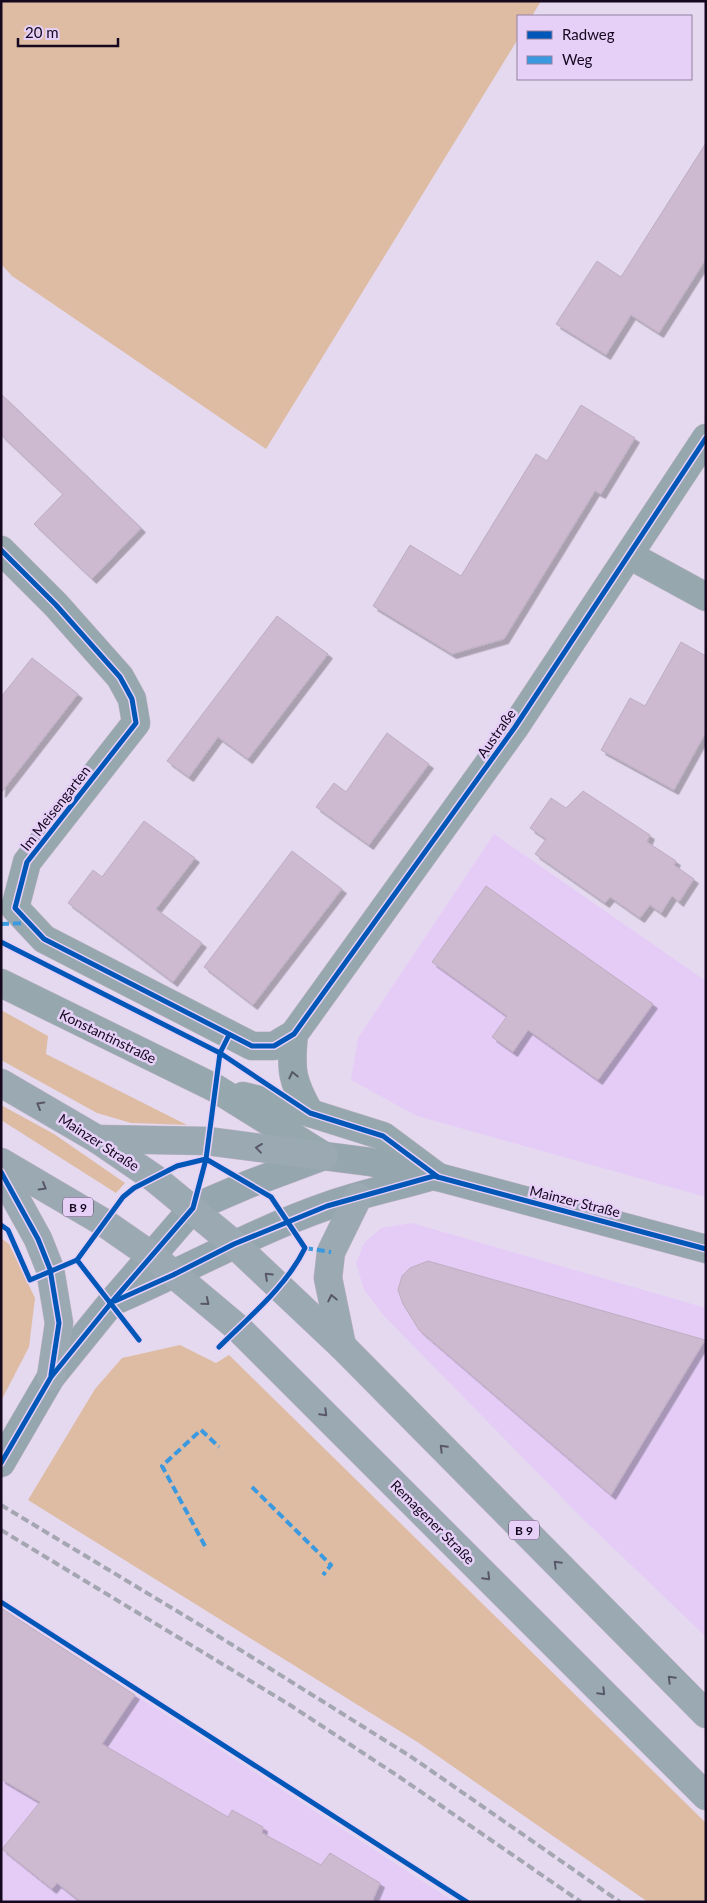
<svg xmlns="http://www.w3.org/2000/svg" width="707" height="1903" font-family="Lato,sans-serif">
  <defs>
    <filter id="shadow"><feDropShadow dx="4.5" dy="4.5" stdDeviation="0" flood-color="#0004"/></filter>
  </defs>
  <rect width="100%" height="100%" fill="#e5d9ef"/>
  <g fill="#e4ccf7">
    <polygon points="494,834 706,981 706,1197 417,1116 351,1080 358,1038"/>
    <polygon points="412,1223 706,1308 706,1637 581,1517 384,1316 364,1290 356,1263 364,1243 381,1228"/>
    <polygon points="1,1608 284,1791 455,1902 1,1902"/>
  </g>
  <g fill="#debca4">
    <polygon points="1,1 541,1 532,16 518,16 518,39 266,449 12,276 1,264"/>
    <polygon points="1,1010 48,1036 46,1054 187,1125 131,1123 97,1113 1,1060"/>
    <polygon points="1,1105 54,1134 125,1183 116,1193 1,1120"/>
    <polygon points="1,1238 9,1244 35,1298 29,1347 1,1401"/>
    <polygon points="180,1345 216,1363 229,1355 706,1823 706,1902 648,1902 419,1743 28,1500 95,1389 122,1358"/>
  </g>
  <g fill="#cdb9d0" stroke="#bdaec1" filter="url(#shadow)">
    <polygon points="706,143 706,259 659,333 631,315 606,355 556,324 597,261 621,277"/>
    <polygon points="1,394 141,528 92,579 34,524 63,494 1,435"/>
    <polygon points="581,405 635,438 601,494 595,491 504,639 452,654 373,606 410,545 461,576 536,454 547,461"/>
    <polygon points="277,616 328,654 248,759 218,737 189,777 167,761"/>
    <polygon points="681,642 706,656 706,732 674,790 601,750 630,698 645,706"/>
    <polygon points="32,658 78,694 1,793 1,697"/>
    <polygon points="387,733 429,764 369,845 316,807 334,783 346,792"/>
    <polygon points="583,791 650,835 647,842 676,861 674,865 694,879 679,902 672,896 661,913 650,905 640,918 610,897 605,903 535,854 546,839 530,828 551,798 566,808"/>
    <polygon points="144,821 195,858 156,909 202,943 173,982 68,903 93,870 102,877"/>
    <polygon points="292,851 342,889 253,1005 204,967"/>
    <polygon points="486,886 653,1004 598,1080 528,1030 513,1052 492,1037 507,1016 432,962"/>
    <polygon points="428,1261 705,1340 611,1495 419,1330 403,1304 398,1290 402,1276 410,1268"/>
    <polygon points="1,1608 135,1695 102,1744 228,1817 232,1810 263,1827 262,1833 321,1865 330,1853 380,1883 372,1902 81,1902 57,1883 52,1889 2,1849 40,1802 1,1779"/>
  </g>
  <g fill="none" stroke-linecap="round" stroke-linejoin="round">
    <g stroke="#c0b5c8" stroke-width="29">
      <g id="street">
        <polyline points="1,550 56,605 120,677 132,699 136,723 27,862 15,908 44,939 252,1046 274,1046 294,1034"/>
        <polyline points="629,555 706,597"/>
        <polyline points="1,983 215,1088 324,1156"/>
        <polyline points="243,1096 310,1113 383,1136 438,1177"/>
        <path d="M 310,1113 C 292,1082 290,1070 294,1034 L 515,727 L 706,438"/>
      </g>
    </g>
    <g stroke="#c0b5c8" stroke-width="29">
      <g id="secondary">
        <path d="M 119,1299 C 188,1269 255,1231 327,1206 C 360,1194 395,1187 429,1177"/>
        <polyline points="1,1463 51,1377 111,1303 193,1208 249,1184 324,1156 371,1162 438,1177 706,1249"/>
      </g>
    </g>
    <g stroke="#c0b5c8" stroke-width="29">
      <g id="primary">
        <polyline points="1,1083 97,1139 154,1178 234,1244 342,1346 706,1714"/>
        <polyline points="97,1139 207,1141 324,1156"/>
        <polyline points="1,1162 103,1222 152,1256 238,1328 706,1796"/>
        <polyline points="1,1172 38,1239 50,1269 59,1323 51,1377"/>
        <polyline points="342,1346 328,1278 331,1252 358,1197"/>
      </g>
    </g>
    <use href="#street" stroke="#96a8ad" stroke-width="28"/>
    <use href="#secondary" stroke="#95a6ae" stroke-width="28"/>
    <use href="#primary" stroke="#9ba9b3" stroke-width="28"/>
    <g stroke="#a4a6b1" stroke-width="4" stroke-dasharray="8 4" stroke-linecap="butt">
      <polyline points="1,1505 210,1631 410,1756 620,1902"/>
      <polyline points="1,1530 290,1705 398,1776 581,1902"/>
    </g>
    <g stroke="#3b99e0" stroke-width="4" stroke-dasharray="8 4" stroke-linecap="butt">
      <polyline points="1,924 29,923"/>
      <polyline points="305,1248 331,1252"/>
      <polyline points="252,1487 331,1565 323,1575"/>
      <polyline points="205,1546 162,1466 201,1430 219,1447"/>
    </g>
    <g stroke="#e6d0f8" stroke-width="8">
      <g id="cycleway">
        <polyline points="1,550 56,605 120,677 132,699 136,723 27,862 15,908 44,939 252,1046 274,1046 294,1034 515,727 706,438"/>
        <polyline points="1,942 220,1053 310,1113 383,1136 438,1177"/>
        <polyline points="1,1172 38,1239 50,1269 59,1323 51,1375"/>
        <polyline points="1,1225 8,1230 30,1280 77,1260 123,1197 134,1188 177,1166 206,1159 220,1053 229,1035"/>
        <polyline points="77,1260 139,1340"/>
        <polyline points="115,1301 173,1275 234,1244 327,1206 434,1176 706,1249"/>
        <path d="M 1,1463 L 51,1377 L 111,1303 L 193,1208 L 206,1159 L 271,1197 L 305,1248 C 286,1287 249,1317 219,1347"/>
        <polyline points="1,1602 467,1902"/>
      </g>
    </g>
    <use href="#cycleway" stroke="#0057b8" stroke-width="5"/>
  </g>
  <defs><path id="oneway-chevron" d="M-2-3.5L2.5 0L-2 3.5" fill="none" stroke-width="1.6" stroke-linecap="round" stroke-linejoin="round" transform="scale(1.25)"/></defs>
  <use stroke="#565866" href="#oneway-chevron" transform="translate(293 1075) rotate(-103)"/>
  <g stroke="#585868">
    <use href="#oneway-chevron" transform="translate(40 1105) rotate(-150)"/>
    <use href="#oneway-chevron" transform="translate(259 1148) rotate(-173)"/>
    <use href="#oneway-chevron" transform="translate(43 1187) rotate(30)"/>
    <use href="#oneway-chevron" transform="translate(268 1276) rotate(-137)"/>
    <use href="#oneway-chevron" transform="translate(332 1298) rotate(-102)"/>
    <use href="#oneway-chevron" transform="translate(206 1302) rotate(39)"/>
    <use href="#oneway-chevron" transform="translate(324 1413) rotate(45)"/>
    <use href="#oneway-chevron" transform="translate(443 1448) rotate(-135)"/>
    <use href="#oneway-chevron" transform="translate(557 1564) rotate(-135)"/>
    <use href="#oneway-chevron" transform="translate(487 1577) rotate(45)"/>
    <use href="#oneway-chevron" transform="translate(671 1679) rotate(-135)"/>
    <use href="#oneway-chevron" transform="translate(602 1692) rotate(45)"/>
  </g>
  <g text-anchor="middle" dominant-baseline="central" stroke-width="5" stroke-linejoin="round" paint-order="stroke">
    <g fill="#e6d0f8" stroke="#54435f" stroke-width="1">
      <rect x="63" y="1197.5" width="30" height="19" rx="4"/>
      <rect x="509" y="1520.5" width="30" height="19" rx="4"/>
    </g>
    <g font-size="12" font-weight="bold" fill="#15071e">
      <text x="78" y="1207">B 9</text>
      <text x="524" y="1530">B 9</text>
    </g>
    <g font-size="14" fill="#15071e" stroke="#e6d0f8">
      <text transform="translate(496 733) rotate(-55)">Austraße</text>
      <text transform="translate(55 808) rotate(-52)">Im Meisengarten</text>
      <text transform="translate(108 1036) rotate(26)">Konstantinstraße</text>
      <text transform="translate(99 1142) rotate(33)">Mainzer Straße</text>
      <text transform="translate(575 1201) rotate(14)">Mainzer Straße</text>
      <text transform="translate(433 1522) rotate(45)">Remagener Straße</text>
    </g>
  </g>
  <rect width="707" height="1903" fill="none" stroke="#15071e" stroke-width="5"/>
  <rect x="517" y="15" width="175" height="65" fill="#e6d0f8" stroke="#9280a1"/>
  <rect x="527" y="31" width="25" height="8" fill="#0057b8" stroke="#9280a1"/>
  <text x="562" y="40" font-size="15" fill="#15071e">Radweg</text>
  <rect x="527" y="56" width="25" height="8" fill="#3b99e0" stroke="#9280a1"/>
  <text x="562" y="65" font-size="15" fill="#15071e">Weg</text>
  <path d="M18 38v8h100v-8" fill="none" stroke="#15071e" stroke-width="2.5"/>
  <text x="25" y="38" font-size="15" fill="#15071e" stroke="#e6d0f8" stroke-width="4" paint-order="stroke">20 m</text>
</svg>
